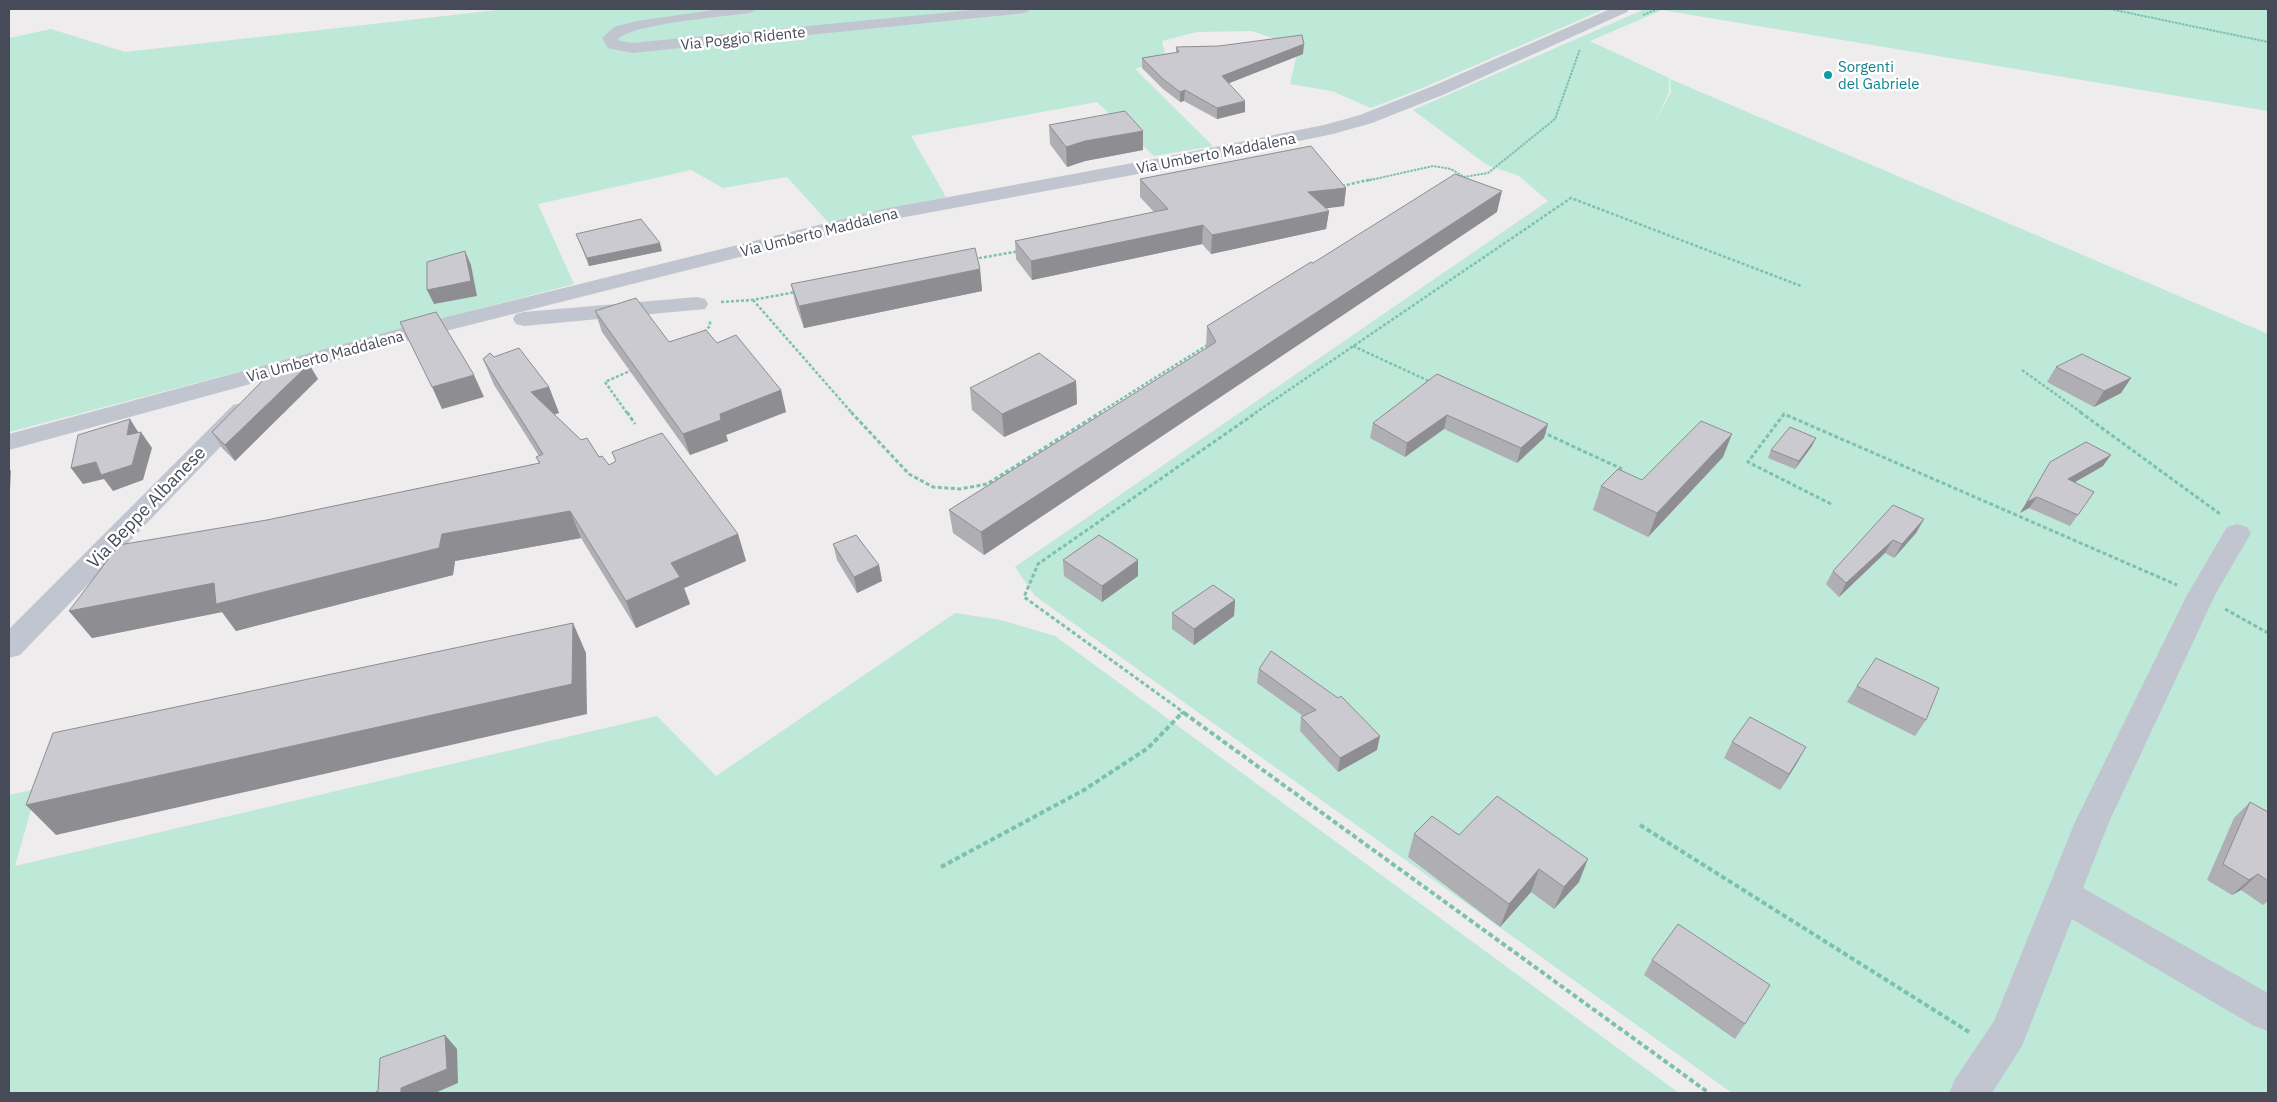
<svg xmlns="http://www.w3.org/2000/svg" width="2277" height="1102" font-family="'IBM Plex Sans',sans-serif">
  <rect width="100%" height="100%" fill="#eeecec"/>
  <g fill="#bee8d8">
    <polygon points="506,9 1605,9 1420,89 1371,108 1332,91 1290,84 1296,58 1291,44 1252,31 1197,32 1162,41 1166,58 1135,69 1213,146 1154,156 1097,102 911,136 946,197 828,222 787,177 723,188 691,170 538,204 574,284 9,432 9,38 51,29 125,52"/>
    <polygon points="1645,9 2268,9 2268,111 1662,10 1590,41 1669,78 1669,92 1655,122 1671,92 1670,79 2268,334 2268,1093 1732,1093 1035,596 1015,567 1548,201 1519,176 1487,165 1413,110"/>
    <polygon points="955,613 1001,620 1055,636 1679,1093 9,1093 9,795 37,789 15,866 657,716 716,776"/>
  </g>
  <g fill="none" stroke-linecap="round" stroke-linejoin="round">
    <g stroke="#7ac2af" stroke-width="2" stroke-dasharray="2.5 1" stroke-linecap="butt">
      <polyline points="2110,9 2268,42"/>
      <polyline points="1643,15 1658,9"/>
      <polyline points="1366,181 1433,166 1451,169 1464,177 1488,173 1555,119 1580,49"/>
    </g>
    <g stroke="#7ac2af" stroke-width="2.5" stroke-dasharray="3 2" stroke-linecap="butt">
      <polyline points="1342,186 1372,179"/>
      <polyline points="974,259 1020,251"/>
      <polyline points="753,300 852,413"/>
      <polyline points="721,302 752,300 796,292"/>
      <polyline points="704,332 710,326 710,321"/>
      <polyline points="1353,346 1431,382"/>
      <polyline points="2022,370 2082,413"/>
      <polyline points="627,413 605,382 632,370"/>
      <polyline points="1099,413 1209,344"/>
      <polyline points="1255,413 1571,198 1801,286"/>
    </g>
    <g stroke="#7ac2af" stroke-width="3" stroke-dasharray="4 2.5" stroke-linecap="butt">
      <polyline points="627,412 635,424"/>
      <polyline points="851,412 909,474 933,487 960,489 987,484 1101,412"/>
      <polyline points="2080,412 2220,514"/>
      <polyline points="1542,432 1622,469"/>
      <polyline points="1831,504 1748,462 1784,414 2177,585"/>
      <polyline points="2225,609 2268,633"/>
      <polyline points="1181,714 1183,712"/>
      <polyline points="1186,714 1024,597 1038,564 1257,412"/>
    </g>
    <g stroke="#7ac2af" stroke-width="4" stroke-dasharray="5 3" stroke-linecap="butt">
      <polyline points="1184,713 1709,1093"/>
      <polyline points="1640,825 1969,1032"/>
      <polyline points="941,867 1084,790 1148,748 1182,713"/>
    </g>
    <g fill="#c1c5d0" fill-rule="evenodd">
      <path d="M 720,9 L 757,9 L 750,13 C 722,17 636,23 618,39 L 620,41 L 632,43 L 983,9 L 1032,9 L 1025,13 L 632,53 L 608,48 L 602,38 L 614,27 L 637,21 Z"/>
      <polygon points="1610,9 1629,9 1627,12 1445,94 1372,123 1333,134 1160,170 883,221 422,337 9,450 9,434 406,327 883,209 1160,158 1324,125 1360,115 1433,86"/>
      <polygon points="697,297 705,299 708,304 705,309 524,326 516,324 513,319 516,314 524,312"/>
      <polygon points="242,403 251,405 254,410 251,415 20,655 9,658 9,629 233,405"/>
      <polygon points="2237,524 2247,527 2251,533 2215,595 2109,822 2083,888 2268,993 2268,1031 2254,1026 2072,919 2022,1046 1992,1093 1949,1093 1955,1079 1994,1021 2075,822 2187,595 2227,527"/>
    </g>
  </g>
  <g fill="#aeaeb3">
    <polygon points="1176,47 1303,54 1229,83 1245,112 1217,119 1184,101 1180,102 1163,89 1142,68 1142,58 1176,53"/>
    <polygon points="1049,125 1143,150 1085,161 1067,167 1050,144"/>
    <polygon points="1140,179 1346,188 1344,206 1325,208 1329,211 1326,229 1211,254 1202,244 1032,280 1016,259 1015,241 1154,212 1140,197"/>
    <polygon points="1497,212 984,555 953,533 949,510 1206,349 1207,326 1313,263"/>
    <polygon points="576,234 662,251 589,266"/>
    <polygon points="980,269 982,291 804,328 796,306 791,284"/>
    <polygon points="595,311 669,342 717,343 781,390 786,412 726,435 728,441 690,455 602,332"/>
    <polygon points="494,357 549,387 559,413 554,414 581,440 609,465 616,461 612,452 738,534 746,561 684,588 690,604 636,628 581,538 455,561 453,575 236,631 222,612 92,638 69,611 267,520 539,463 536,457 539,456 494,385 483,359"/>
    <polygon points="2056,367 2131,378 2121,393 2094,407 2047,382"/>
    <polygon points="1437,374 1544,438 1517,463 1444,429 1405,457 1370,438 1373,423"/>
    <polygon points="318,379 235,461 222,448 212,432"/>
    <polygon points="1076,381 1077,404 1004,437 972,410 970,388"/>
    <polygon points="1812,446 1795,469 1768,458 1771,450"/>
    <polygon points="1723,457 1648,537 1593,510 1601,486 1642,480"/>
    <polygon points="2050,462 2103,466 2075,482 2094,492 2070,526 2029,508 2020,513"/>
    <polygon points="1924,519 1916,533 1894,558 1885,553 1839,597 1826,584 1833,571"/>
    <polygon points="833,544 879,565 882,581 857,593 837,560"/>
    <polygon points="1063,560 1138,576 1102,602 1064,576"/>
    <polygon points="1235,600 1234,616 1194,645 1172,629 1172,613"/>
    <polygon points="1259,669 1338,698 1377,750 1338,772 1300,731 1301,717 1303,716 1257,683"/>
    <polygon points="1857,686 1926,720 1915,736 1847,702"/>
    <polygon points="1732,742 1797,763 1780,790 1724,758"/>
    <polygon points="2250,802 2268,812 2268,901 2263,905 2241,890 2232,895 2207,880 2234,818"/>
    <polygon points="1414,834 1459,835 1579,882 1554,909 1531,892 1500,927 1408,857"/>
    <polygon points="1652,960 1745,1024 1735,1039 1644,975"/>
  </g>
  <g fill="#8d8d92">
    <polygon points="1304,44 1303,54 1222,86 1222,76"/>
    <polygon points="1185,90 1184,101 1180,102 1180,92"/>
    <polygon points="1245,101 1245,112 1217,119 1217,108"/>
    <polygon points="1143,131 1143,150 1085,161 1067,167 1066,147 1085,141"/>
    <polygon points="1346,188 1344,206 1307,211 1308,192"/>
    <polygon points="1502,191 1497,212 984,555 981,532"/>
    <polygon points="1329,211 1326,229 1211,254 1212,235"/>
    <polygon points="1203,225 1202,244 1032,280 1031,261"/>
    <polygon points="660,243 662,251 589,266 587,258"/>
    <polygon points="465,251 471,265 477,296 434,304 427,290"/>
    <polygon points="980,269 982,291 804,328 799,306"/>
    <polygon points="309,364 318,379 235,461 225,445"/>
    <polygon points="474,375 484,397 442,409 432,387"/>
    <polygon points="2131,378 2121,393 2094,407 2104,391"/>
    <polygon points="1076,381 1077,404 1004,437 1002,414"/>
    <polygon points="549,387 559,413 541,419 531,392"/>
    <polygon points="781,390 786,412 726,435 728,441 690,455 683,434 720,414"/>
    <polygon points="1447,415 1444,429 1405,457 1407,443"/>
    <polygon points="130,419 140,435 141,432 152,448 143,480 113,491 104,479 83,484 71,468 127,435"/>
    <polygon points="1548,424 1544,438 1517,463 1521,448"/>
    <polygon points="1732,434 1723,457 1648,537 1657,513"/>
    <polygon points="1816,438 1812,446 1795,469 1799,461"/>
    <polygon points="2111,455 2103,466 2061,490 2068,479"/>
    <polygon points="9,469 11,471 9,508"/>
    <polygon points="2037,497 2029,508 2020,513 2027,502"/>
    <polygon points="570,511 581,538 455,561 453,575 236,631 222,612 92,638 69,611 442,534"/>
    <polygon points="1924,519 1916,533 1894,558 1902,544"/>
    <polygon points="738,534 746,561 684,588 690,604 636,628 626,601 671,563"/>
    <polygon points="1893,540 1885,553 1839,597 1846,583"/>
    <polygon points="1138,560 1138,576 1102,602 1102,586"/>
    <polygon points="879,565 882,581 857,593 854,577"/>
    <polygon points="1235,600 1234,616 1194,645 1194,629"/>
    <polygon points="573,623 586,653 587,714 56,835 26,805"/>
    <polygon points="1380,736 1377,750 1338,772 1340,758"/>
    <polygon points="1806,747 1797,763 1780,790 1789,774"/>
    <polygon points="1588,859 1579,882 1554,909 1564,887"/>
    <polygon points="1539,869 1531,892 1500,927 1509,904"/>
    <polygon points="2258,874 2241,890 2232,895 2249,880"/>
    <polygon points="445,1035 457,1049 458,1083 435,1093 401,1093 401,1088"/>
  </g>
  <g fill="#cacad0" stroke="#8d8d92">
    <polygon points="1302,35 1304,44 1222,76 1245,101 1217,108 1185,90 1180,92 1163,79 1142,58 1179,52 1176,47 1219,46"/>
    <polygon points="1125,111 1143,131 1085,141 1066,147 1049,125"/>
    <polygon points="1311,146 1346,188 1308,192 1329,211 1212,235 1203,225 1031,261 1015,241 1168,209 1140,179"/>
    <polygon points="1455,174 1502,191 981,532 949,510 1216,342 1207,326 1311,262 1313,263"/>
    <polygon points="641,219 660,243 587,258 576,234"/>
    <polygon points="975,248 980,269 799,306 791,284"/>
    <polygon points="465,251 471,281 427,290 427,262"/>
    <polygon points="636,298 669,342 706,330 717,343 736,335 781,390 720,414 721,420 683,434 595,311"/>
    <polygon points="436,312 474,375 432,387 400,322"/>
    <polygon points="519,348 549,387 531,392 581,440 587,438 599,457 602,456 609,465 616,461 612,452 662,433 738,534 671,563 680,577 626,601 570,511 442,534 439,548 216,604 214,583 69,611 119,545 267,520 540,463 536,457 543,454 483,359 490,353 494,357"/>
    <polygon points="1039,353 1076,381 1002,414 970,388"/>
    <polygon points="2082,354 2131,378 2104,391 2056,367"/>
    <polygon points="309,364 225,445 212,432 275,368"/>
    <polygon points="1437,374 1548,424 1521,448 1447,415 1407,443 1373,423"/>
    <polygon points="130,419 127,435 141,432 132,465 101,475 96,462 71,468 78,435"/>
    <polygon points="1701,421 1732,434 1657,513 1601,486 1618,469 1642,480"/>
    <polygon points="1790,427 1816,438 1799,461 1771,450"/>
    <polygon points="2086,442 2111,455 2068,479 2094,492 2078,515 2037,497 2027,502 2050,462"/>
    <polygon points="1893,505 1924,519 1902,544 1893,540 1846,583 1833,571"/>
    <polygon points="856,535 879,565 854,577 833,544"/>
    <polygon points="1099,535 1138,560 1102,586 1063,560"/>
    <polygon points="1213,585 1235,600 1194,629 1172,613"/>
    <polygon points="573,623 572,684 26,805 53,733"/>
    <polygon points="1271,651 1338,698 1341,696 1380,736 1340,758 1301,717 1316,710 1259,669"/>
    <polygon points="1876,658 1939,688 1926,720 1857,686"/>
    <polygon points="1750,717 1806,747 1789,774 1732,742"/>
    <polygon points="1497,796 1588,859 1564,887 1539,869 1509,904 1414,834 1432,816 1459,835"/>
    <polygon points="2250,802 2268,812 2268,881 2258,874 2249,880 2223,864"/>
    <polygon points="1678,924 1770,985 1745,1024 1652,960"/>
    <polygon points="445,1035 447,1069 401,1088 401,1093 374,1093 378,1091 380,1058"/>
  </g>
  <circle fill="#0f9aa8" stroke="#fff" stroke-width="2" cx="1828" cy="75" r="5"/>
  <g text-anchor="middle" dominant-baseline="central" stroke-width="5" stroke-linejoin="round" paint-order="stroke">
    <g font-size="15" fill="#464b57" stroke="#fff">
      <text transform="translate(743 38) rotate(-6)">Via Poggio Ridente</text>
      <text transform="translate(1216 153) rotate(-11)">Via Umberto Maddalena</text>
      <text transform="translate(819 232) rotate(-14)">Via Umberto Maddalena</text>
      <text transform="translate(325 356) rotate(-15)">Via Umberto Maddalena</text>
    </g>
    <g font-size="15" fill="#0d838f" stroke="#fff" text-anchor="start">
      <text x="1838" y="66">Sorgenti<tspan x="1838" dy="17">del Gabriele</tspan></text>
    </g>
    <g font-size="18" fill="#464b57" stroke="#fff">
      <text transform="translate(146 507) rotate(-46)">Via Beppe Albanese</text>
    </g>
  </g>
  <rect width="2277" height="1102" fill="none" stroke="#464b57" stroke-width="20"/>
</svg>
